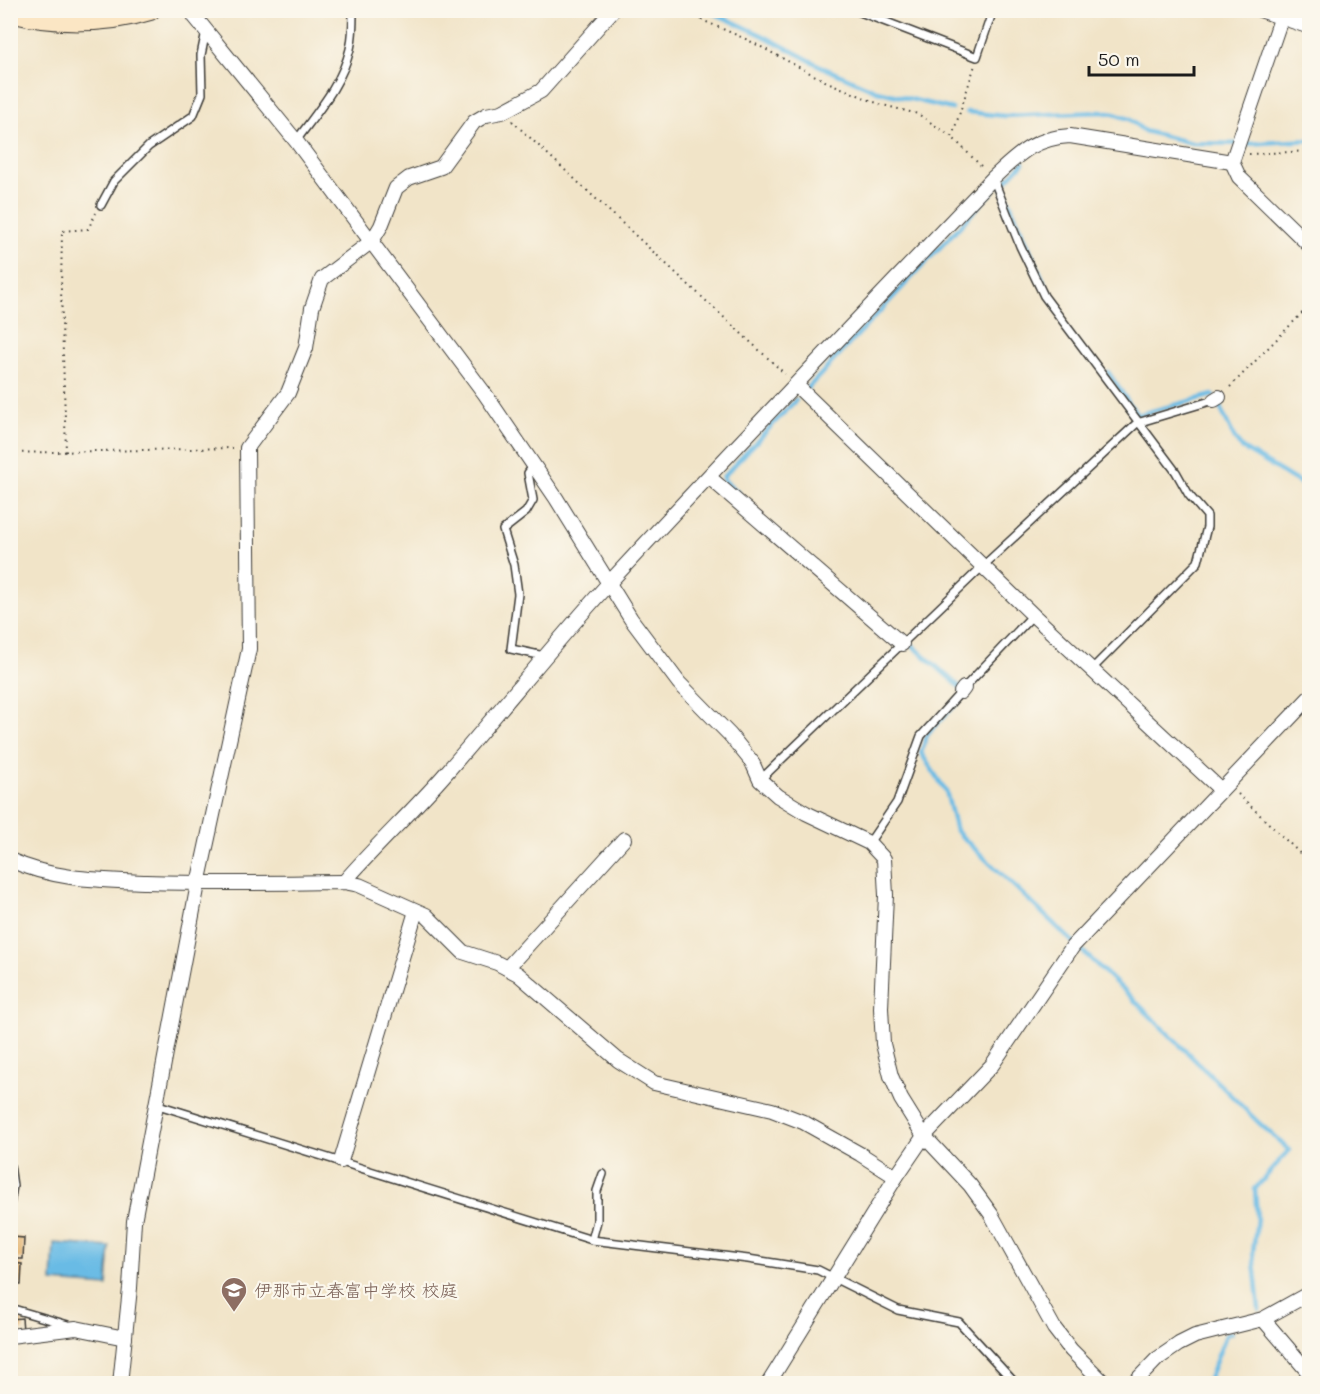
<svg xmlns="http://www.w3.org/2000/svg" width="1320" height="1394" font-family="Mali,'Klee One',sans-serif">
  <rect width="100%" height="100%" fill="#fbf7ec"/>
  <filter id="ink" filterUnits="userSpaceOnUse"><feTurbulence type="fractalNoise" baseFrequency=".0167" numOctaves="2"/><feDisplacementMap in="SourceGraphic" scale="12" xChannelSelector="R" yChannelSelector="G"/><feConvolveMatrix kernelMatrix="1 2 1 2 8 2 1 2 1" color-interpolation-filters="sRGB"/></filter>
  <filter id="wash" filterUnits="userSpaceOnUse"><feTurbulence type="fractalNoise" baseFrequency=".008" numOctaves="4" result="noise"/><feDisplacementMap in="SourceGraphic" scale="24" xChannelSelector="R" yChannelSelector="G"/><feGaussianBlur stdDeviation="1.35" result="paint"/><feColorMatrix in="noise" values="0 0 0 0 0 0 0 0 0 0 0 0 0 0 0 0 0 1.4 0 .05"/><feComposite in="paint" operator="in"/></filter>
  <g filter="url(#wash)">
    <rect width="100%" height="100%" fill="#f1e4c8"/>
    <polygon fill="#69bbe5" stroke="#426c80" stroke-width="1.5" points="54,1243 110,1247 107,1286 52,1282"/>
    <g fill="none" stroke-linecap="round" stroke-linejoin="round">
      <g stroke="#69bbe5" stroke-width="4.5">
        <polyline points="707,10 762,35 824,68 877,91 952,109"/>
        <polyline points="967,112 1005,116 1102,112 1114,114 1129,119 1144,131 1192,143 1247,144 1310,140"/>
        <polyline points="1002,185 1050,296 1059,311"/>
        <polyline points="1002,185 1023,163"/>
        <polyline points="1108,372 1137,415 1213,395"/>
        <polyline points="806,390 992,192"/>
        <polyline points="1217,401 1235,439 1242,448 1310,489"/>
        <polyline points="738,493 723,479 723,477 796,400"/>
        <polyline points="911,644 962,689"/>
        <polyline points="965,695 928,733 921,753 946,791 956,831 1133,999 1258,1122 1289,1150 1255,1189 1257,1218 1253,1253 1259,1309"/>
        <polyline points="1207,1384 1226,1335 1231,1333"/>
      </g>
    </g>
    <g id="blocks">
      <g fill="#e2b06b">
        <polygon points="12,1237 24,1238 23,1259 11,1259"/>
        <polygon points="10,1263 22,1264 21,1285 10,1285"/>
        <polygon points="22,1318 23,1330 10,1332 10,1319"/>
      </g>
    </g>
  </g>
  <g filter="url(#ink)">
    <use href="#blocks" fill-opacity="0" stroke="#3c3a36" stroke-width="1.5"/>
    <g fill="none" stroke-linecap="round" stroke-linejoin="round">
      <g stroke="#3c3a36" stroke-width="10">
        <g id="service">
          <polyline points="855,10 977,57 993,10"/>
          <path d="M 296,141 C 317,112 342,84 350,49 C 353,37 353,24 353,12"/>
          <polyline points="993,178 1020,246 1044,296 1176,472 1189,495 1207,516 1207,527 1198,562 1092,669"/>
          <polyline points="101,205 114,181 149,146 193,116 202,94 201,55 206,31"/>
          <polyline points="534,465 528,473 533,500 526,512 503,530 514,565 518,594 511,649 544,656"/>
          <polyline points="964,688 1033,615"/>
          <polyline points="760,780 983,566 1137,423 1214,400"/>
          <polyline points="869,843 897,802 921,736 961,692"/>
          <polyline points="155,1104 592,1240 748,1259 818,1270 898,1310 959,1322 1016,1384"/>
          <polyline points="10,1165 13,1186 10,1204"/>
          <polyline points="592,1240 597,1221 597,1191 603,1174"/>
          <polyline points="10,1308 68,1325"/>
        </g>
      </g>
      <g stroke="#3c3a36" stroke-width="16">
        <g id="minor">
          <polyline points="192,10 195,17 296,141 485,394 556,498 631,619 679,683 730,735 752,762 760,780 778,796 806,813 869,843 884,859 886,895 881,1008 883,1044 891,1076 901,1099 924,1136 970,1185 991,1214 1054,1328 1071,1350 1105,1384"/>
          <polyline points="1260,10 1310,27"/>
          <polyline points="1284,10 1232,162 1239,177 1310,246"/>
          <polyline points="796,385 1033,615 1221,790"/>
          <polyline points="1214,400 1219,397"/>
          <polyline points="709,477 902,644"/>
          <polyline points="961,692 964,688"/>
          <path d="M 10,860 C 54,880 99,880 146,882 C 212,884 278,883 344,882 L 359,885 L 426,915 L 463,952 L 497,963 L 518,974 L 618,1060 L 654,1083 L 772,1110 L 803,1122 L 860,1154 L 896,1177"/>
          <path d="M 344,882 C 377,844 414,810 446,773 C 501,710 553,645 609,583 C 735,446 865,312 993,178 C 1019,154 1034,138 1070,136 L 1232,162"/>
          <polyline points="507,968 624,839"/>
          <polyline points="341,1161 416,911"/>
          <polyline points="1263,1319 1310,1374"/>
          <polyline points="10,1336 76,1328 125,1338"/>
          <polyline points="120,1384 130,1288 134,1221 198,884 249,649 247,448 288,393 306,348 312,308 322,279 372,241 381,226 396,188 409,178 441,167 474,122 486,115 502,112 541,91 613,10"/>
          <polyline points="768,1384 896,1177 924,1136 992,1065 1073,946 1310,697"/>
          <polyline points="1133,1384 1157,1359 1179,1344 1195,1336 1263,1319 1310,1293"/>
        </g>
      </g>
      <g stroke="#3c3a36" stroke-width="22">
        <path id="secondary" d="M 10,12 C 55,23 105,24 150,10"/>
      </g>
      <g stroke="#3c3a36" stroke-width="2" stroke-dasharray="1.5 4.5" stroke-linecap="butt">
        <polyline points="679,10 748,40 825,81 879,104 918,114 952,137 984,169"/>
        <polyline points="512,121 785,374"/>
        <polyline points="952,137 975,65"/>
        <polyline points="1249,154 1310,151"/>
        <polyline points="1230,387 1310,305"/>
        <polyline points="66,452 61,289 62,231 88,229 96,213"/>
        <polyline points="10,453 233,448"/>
        <polyline points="1238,794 1310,863"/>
      </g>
      <use href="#service" stroke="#fff" stroke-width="7"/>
      <use href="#minor" stroke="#fff" stroke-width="14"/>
      <use href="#secondary" stroke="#fbe6c4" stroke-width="20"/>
    </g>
  </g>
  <defs>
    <g id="school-pin" transform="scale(1.35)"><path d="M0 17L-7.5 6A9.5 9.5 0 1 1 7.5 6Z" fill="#8d6e63" stroke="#fbf7ec"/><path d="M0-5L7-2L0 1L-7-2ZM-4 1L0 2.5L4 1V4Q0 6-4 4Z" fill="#fff"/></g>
  </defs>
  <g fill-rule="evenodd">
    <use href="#school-pin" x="234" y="1290"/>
  </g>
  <g text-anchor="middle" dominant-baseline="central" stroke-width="4.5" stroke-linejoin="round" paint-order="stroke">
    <g font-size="18" fill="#785e54" stroke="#fbf7ec" text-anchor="start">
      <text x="254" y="1290">伊那市立春富中学校 校庭</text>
    </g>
  </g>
  <rect width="1320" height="1394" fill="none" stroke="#fbf7ec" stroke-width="36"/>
  <path d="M1089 66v9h105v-9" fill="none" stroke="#1c1c1c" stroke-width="3"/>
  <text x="1098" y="66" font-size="18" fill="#1c1c1c" stroke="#fbf7ec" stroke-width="4.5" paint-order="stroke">50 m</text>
</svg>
